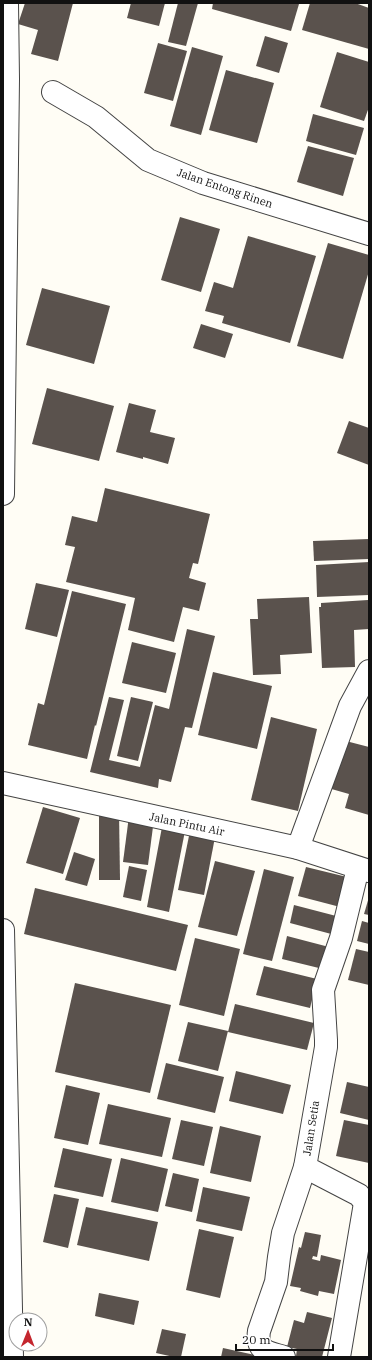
<svg xmlns="http://www.w3.org/2000/svg" width="372" height="1360" font-family="'IBM Plex Serif',serif">
  <rect width="100%" height="100%" fill="#fffdf5"/>
  <g fill="#5a524d">
    <polygon points="25,3 73,3 58,61 31,54 38,30 18,24"/>
    <polygon points="131,3 165,3 159,26 127,18"/>
    <polygon points="178,3 198,3 186,46 168,42"/>
    <polygon points="213,3 297,3 299,4 291,31 212,9"/>
    <polygon points="310,3 355,3 369,8 369,49 302,30"/>
    <polygon points="265,36 288,43 279,73 256,66"/>
    <polygon points="158,43 187,51 173,101 144,93"/>
    <polygon points="192,47 223,56 201,135 170,126"/>
    <polygon points="337,52 369,62 369,107 364,121 320,107"/>
    <polygon points="226,70 274,83 257,143 209,130"/>
    <polygon points="313,114 364,128 356,155 306,141"/>
    <polygon points="308,146 354,158 343,196 297,182"/>
    <polygon points="180,217 220,229 201,292 161,280"/>
    <polygon points="248,236 316,256 290,343 222,323 224,316 205,311 214,282 233,288"/>
    <polygon points="328,243 369,255 369,271 343,359 297,346"/>
    <polygon points="42,288 110,306 94,364 26,345"/>
    <polygon points="201,324 233,334 225,358 193,348"/>
    <polygon points="47,388 114,406 99,461 32,444"/>
    <polygon points="129,403 156,410 150,432 175,438 168,464 143,457 143,459 116,452"/>
    <polygon points="349,421 369,428 369,465 337,453"/>
    <polygon points="105,488 210,514 198,564 193,563 189,578 206,583 199,611 183,607 174,642 128,630 135,598 66,582 75,547 65,545 72,516 97,522"/>
    <polygon points="369,539 369,559 314,561 313,541"/>
    <polygon points="369,562 369,595 317,597 316,565"/>
    <polygon points="36,583 69,590 57,637 25,629"/>
    <polygon points="72,591 126,604 96,726 95,725 87,759 28,745 38,703 44,705"/>
    <polygon points="309,597 312,653 280,655 281,674 253,675 250,619 258,619 257,599"/>
    <polygon points="368,600 369,629 354,630 355,667 322,668 319,607 321,607 321,603"/>
    <polygon points="187,629 215,636 192,728 185,727 171,782 159,779 158,788 90,772 109,697 124,700 109,760 140,767 155,705 169,709"/>
    <polygon points="132,642 176,653 166,693 122,683"/>
    <polygon points="213,672 272,686 257,749 198,735"/>
    <polygon points="131,697 153,702 138,761 117,756"/>
    <polygon points="271,717 317,729 298,811 251,800"/>
    <polygon points="342,740 369,747 369,815 345,808 349,794 328,788"/>
    <polygon points="43,807 80,818 63,874 26,863"/>
    <polygon points="99,810 119,810 120,880 99,880"/>
    <polygon points="129,816 154,819 148,865 123,862"/>
    <polygon points="162,827 185,831 169,912 147,907"/>
    <polygon points="190,831 215,837 204,895 178,890"/>
    <polygon points="74,852 95,859 87,886 65,880"/>
    <polygon points="215,861 255,871 237,936 198,927"/>
    <polygon points="129,866 147,870 141,901 123,897"/>
    <polygon points="306,867 351,878 344,908 298,896"/>
    <polygon points="264,869 294,877 272,961 243,954"/>
    <polygon points="35,888 188,925 176,971 24,934"/>
    <polygon points="369,897 369,915 364,914"/>
    <polygon points="294,905 340,917 335,935 290,923"/>
    <polygon points="362,921 369,923 369,944 357,941"/>
    <polygon points="287,936 329,947 323,969 282,959"/>
    <polygon points="195,938 240,949 224,1016 179,1005"/>
    <polygon points="356,949 369,952 369,985 348,980"/>
    <polygon points="264,966 317,979 310,1008 256,995"/>
    <polygon points="75,983 171,1005 150,1093 55,1072"/>
    <polygon points="235,1004 314,1023 307,1050 228,1032"/>
    <polygon points="188,1022 228,1031 218,1071 178,1061"/>
    <polygon points="166,1063 224,1077 215,1113 157,1099"/>
    <polygon points="236,1071 291,1085 283,1114 229,1101"/>
    <polygon points="347,1082 369,1087 369,1120 340,1113"/>
    <polygon points="66,1085 100,1093 88,1145 54,1138"/>
    <polygon points="108,1104 171,1118 162,1157 99,1144"/>
    <polygon points="181,1120 213,1127 204,1166 172,1159"/>
    <polygon points="344,1120 369,1125 369,1163 336,1156"/>
    <polygon points="220,1126 261,1136 251,1182 210,1173"/>
    <polygon points="63,1148 112,1159 103,1197 54,1187"/>
    <polygon points="121,1158 168,1169 158,1212 111,1202"/>
    <polygon points="173,1173 199,1179 192,1212 165,1206"/>
    <polygon points="203,1187 250,1197 242,1231 196,1221"/>
    <polygon points="54,1194 79,1199 68,1248 43,1242"/>
    <polygon points="86,1207 158,1222 149,1261 77,1245"/>
    <polygon points="199,1229 234,1237 220,1298 186,1290"/>
    <polygon points="305,1232 321,1235 317,1257 313,1256 312,1259 320,1261 321,1255 341,1260 334,1294 319,1291 318,1296 300,1291 301,1288 290,1286 299,1247 301,1248"/>
    <polygon points="99,1293 139,1301 134,1325 95,1316"/>
    <polygon points="307,1312 332,1318 322,1357 296,1356 297,1349 287,1347 294,1320 304,1323"/>
    <polygon points="162,1329 186,1334 181,1357 174,1357 156,1353"/>
    <polygon points="223,1348 260,1356 260,1357 221,1357"/>
  </g>
  <g fill="none" stroke-linecap="round" stroke-linejoin="round">
    <g stroke="#444" stroke-width="24">
      <g id="minor">
        <polyline points="53,92 96,117 148,160 203,183 369,234"/>
        <polyline points="3,494 8,79 7,3"/>
        <polyline points="3,783 298,848 369,871"/>
        <polyline points="298,848 350,706 369,671"/>
        <polyline points="3,930 12,1357"/>
        <path d="M 284,1357 C 268,1352 256,1352 259,1331 L 276,1282 L 279,1257 L 283,1233 L 305,1167"/>
        <polyline points="339,1357 365,1203 359,1195 305,1167 326,1047 326,1040 323,990 341,938 358,868"/>
      </g>
    </g>
    <use href="#minor" stroke="#fff" stroke-width="22"/>
  </g>
  <g text-anchor="middle" dominant-baseline="central" stroke-width="4" stroke-linejoin="round" paint-order="stroke">
    <g font-size="11" fill="#111" stroke="#fff">
      <text transform="translate(225 188) rotate(19)">Jalan Entong Rinen</text>
      <text transform="translate(187 824) rotate(12)">Jalan Pintu Air</text>
      <text transform="translate(311 1128) rotate(-81)">Jalan Setia</text>
    </g>
  </g>
  <rect width="372" height="1360" fill="none" stroke="#111111" stroke-width="8"/>
  <g transform="translate(28 1332) rotate(1)"><circle r="19" fill="#ffffff" stroke="#a0a0a0"/>
  <path d="M0-3L7 15L0 10L-7 15Z" fill="#c4262e"/>
  <text y="-6" font-size="11" font-weight="bold" text-anchor="middle" fill="#111111">N</text>
  </g>
  <path d="M236 1344v6h97v-6" fill="none" stroke="#111111" stroke-width="2"/>
  <text x="242" y="1344" font-size="12" fill="#111111" stroke="#ffffff" stroke-width="3" paint-order="stroke">20 m</text>
</svg>
